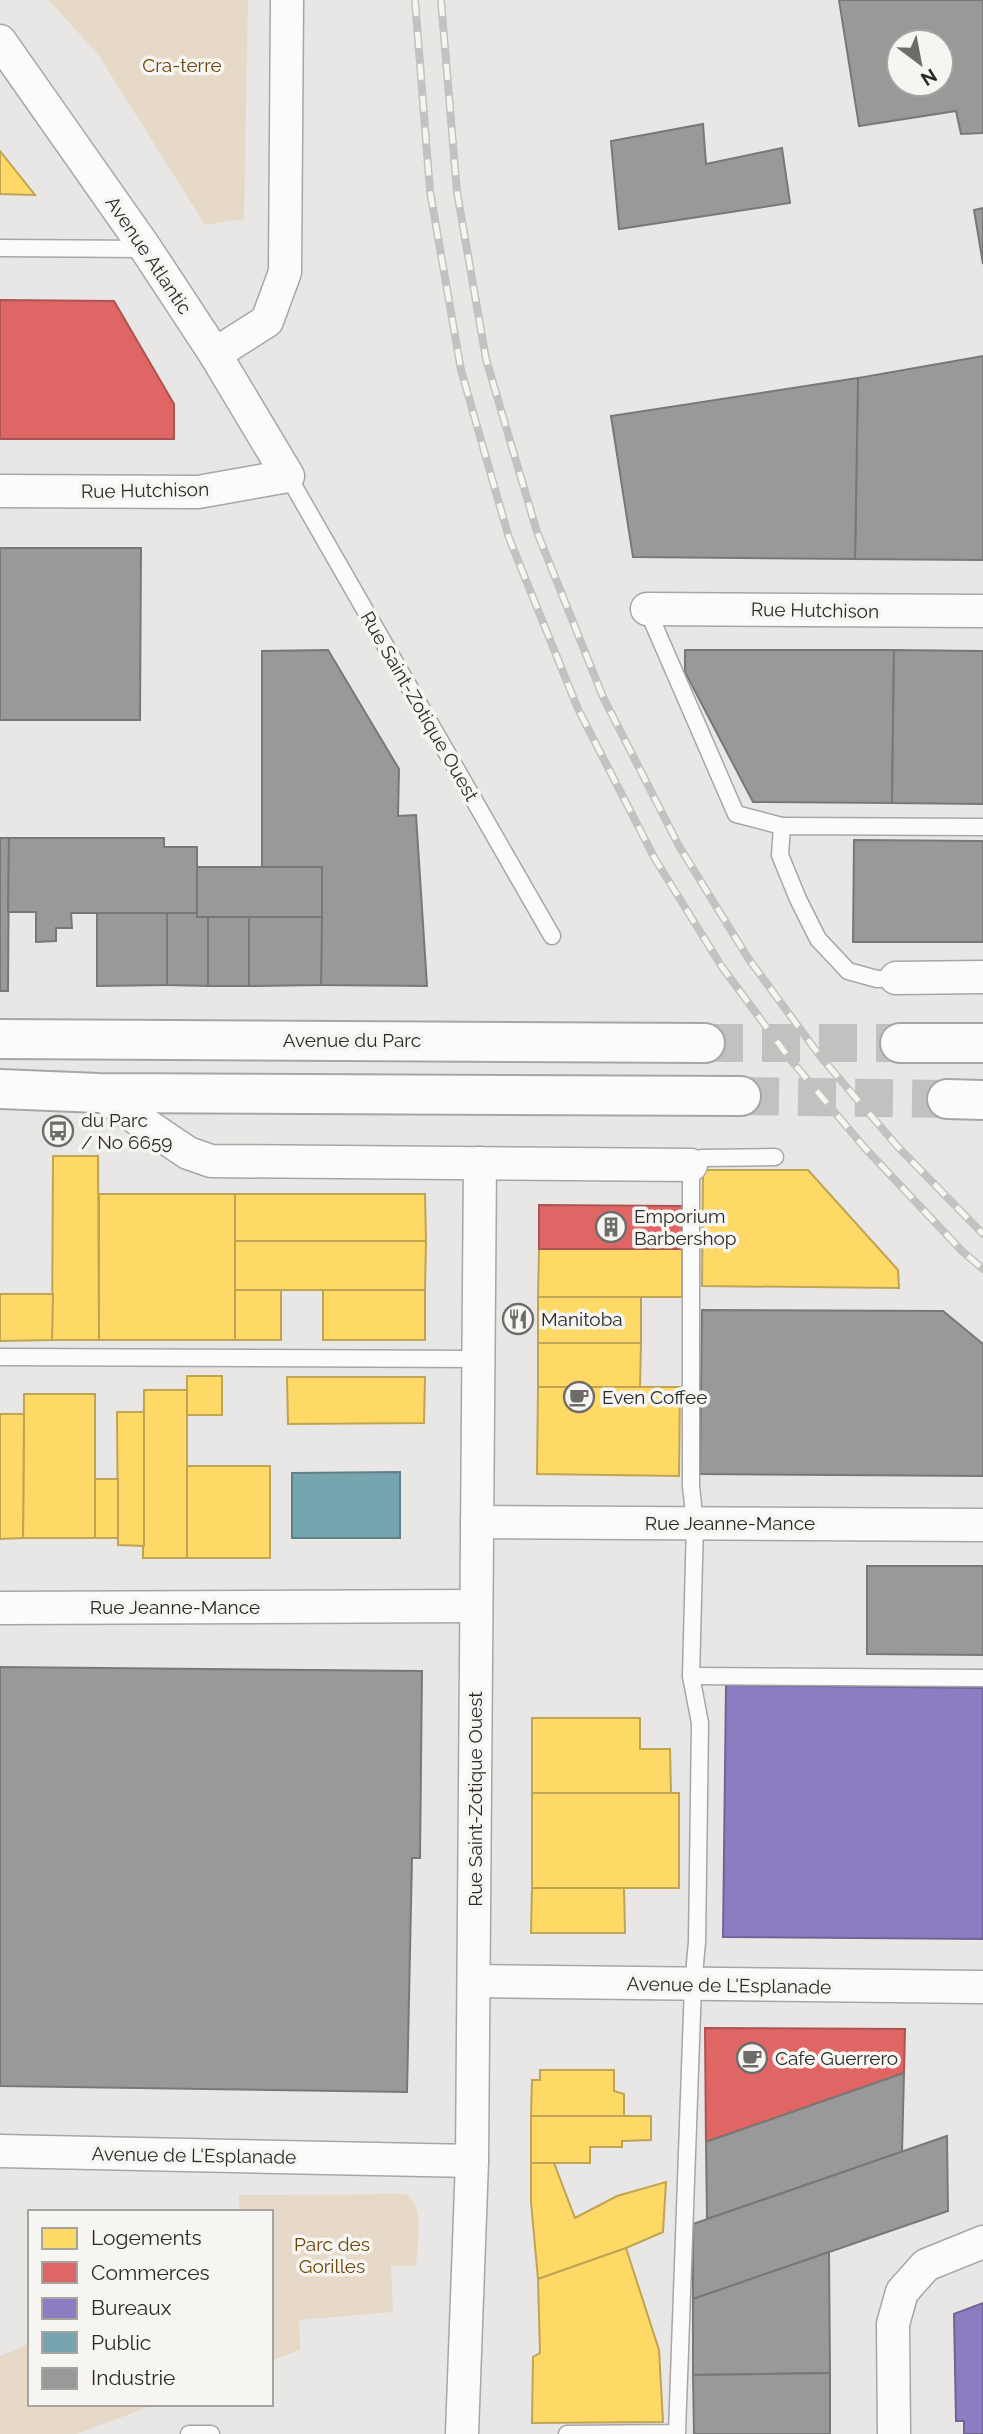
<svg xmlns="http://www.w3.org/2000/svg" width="983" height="2434" font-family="Raleway,sans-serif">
  <rect width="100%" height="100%" fill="#e9e7e5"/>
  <g fill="#e7d9c7">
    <polygon points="49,0 248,0 244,219 205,225 99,56"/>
    <path d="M 405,2194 C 426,2203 417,2246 416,2266 L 391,2266 L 393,2312 L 299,2320 L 300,2350 L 271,2361 L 271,2212 L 239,2212 L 239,2195 Z"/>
    <polygon points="30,2343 30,2404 156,2404 77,2434 0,2434 0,2356"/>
  </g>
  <g fill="#ffd966" stroke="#bfa454" stroke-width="2">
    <polygon points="0,151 35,195 0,194"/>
    <polygon points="53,1156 98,1156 99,1340 52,1340"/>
    <polygon points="703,1170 808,1170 898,1270 899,1288 702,1286"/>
    <rect x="99" y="1194" width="136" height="146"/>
    <polygon points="235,1194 425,1194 426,1241 235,1241"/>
    <polygon points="235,1241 426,1241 425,1290 235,1290"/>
    <polygon points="539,1249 682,1249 682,1297 538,1297"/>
    <rect x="235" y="1290" width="46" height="50"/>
    <rect x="323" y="1290" width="102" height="50"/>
    <polygon points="0,1294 53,1294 52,1340 0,1341"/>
    <rect x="538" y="1297" width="103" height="46"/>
    <polygon points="538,1343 641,1343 640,1387 538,1387"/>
    <rect x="187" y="1376" width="35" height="39"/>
    <polygon points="287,1377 425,1377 424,1423 288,1424"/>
    <polygon points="538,1387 680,1387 679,1476 537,1474"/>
    <polygon points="144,1390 187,1390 187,1558 143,1558"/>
    <polygon points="24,1394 95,1394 95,1538 23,1538"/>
    <polygon points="117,1412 144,1412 144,1546 118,1545"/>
    <polygon points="0,1414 24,1414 23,1538 0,1539"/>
    <rect x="187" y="1466" width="83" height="92"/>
    <rect x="95" y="1479" width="23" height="59"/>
    <polygon points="532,1718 640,1718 640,1749 670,1749 671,1794 532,1793"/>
    <rect x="532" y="1793" width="147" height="95"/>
    <polygon points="532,1888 624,1888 625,1933 531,1933"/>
    <polygon points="540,2070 614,2070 614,2091 624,2094 624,2117 531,2116 532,2080 540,2080"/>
    <polygon points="531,2116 651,2116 651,2140 622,2141 622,2147 590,2147 590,2163 531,2163"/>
    <polygon points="531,2163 554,2163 575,2218 617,2196 666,2182 663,2232 626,2248 538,2279 531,2202"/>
    <polygon points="626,2248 659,2350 663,2422 532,2423 533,2357 540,2353 538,2279"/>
  </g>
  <g fill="#e06666" stroke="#aa5454" stroke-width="2">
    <polygon points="0,300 114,301 174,404 174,439 0,439"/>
    <polygon points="539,1205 683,1206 682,1249 539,1249"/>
    <polygon points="705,2028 905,2029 904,2073 706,2142"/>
  </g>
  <g fill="#8e7cc3" stroke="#706395" stroke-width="2">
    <polygon points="726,1685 983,1688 983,1939 723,1937"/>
    <polygon points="983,2303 983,2434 964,2434 964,2421 956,2421 954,2314"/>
  </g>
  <polygon fill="#76a5af" stroke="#608087" stroke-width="2" points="400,1472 400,1538 292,1538 292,1473"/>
  <g fill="#999" stroke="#787877" stroke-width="2" fill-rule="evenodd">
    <path d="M 839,0 L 983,0 L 983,133 L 961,134 L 956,111 L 859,126 ZM 899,42 L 941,42 L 941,84 L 899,84 Z"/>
    <polygon points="703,124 706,164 782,148 790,203 619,229 611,141"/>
    <polygon points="983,208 983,264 974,210"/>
    <polygon points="983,356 983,560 855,559 858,378"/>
    <polygon points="858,378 855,559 633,557 611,416"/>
    <polygon points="0,548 141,548 140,720 0,720"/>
    <polygon points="328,650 399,769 398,816 416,815 427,986 321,985 322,867 262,867 262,651"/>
    <polygon points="685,650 894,650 892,803 753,802 685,672"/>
    <polygon points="894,650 983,651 983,804 892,803"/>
    <polygon points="0,838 9,838 8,991 0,991"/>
    <polygon points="9,838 164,838 164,847 197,847 197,913 71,913 72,928 56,928 56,941 36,942 36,912 8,912"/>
    <polygon points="854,840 983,841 983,942 853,942"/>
    <rect x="197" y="867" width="125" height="50"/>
    <polygon points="97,913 167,913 167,985 97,986"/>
    <polygon points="167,913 197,913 197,917 208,917 208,986 167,985"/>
    <rect x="208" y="917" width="41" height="69"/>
    <polygon points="249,917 322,917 321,985 249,986"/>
    <polygon points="702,1310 943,1311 983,1344 983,1476 700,1474"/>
    <polygon points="867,1566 983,1566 983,1655 867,1654"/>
    <polygon points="0,1667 422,1671 420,1858 412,1858 407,2092 0,2086"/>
    <polygon points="904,2073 902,2152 707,2219 706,2142"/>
    <polygon points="947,2136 948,2211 693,2299 693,2224"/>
    <polygon points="829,2252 830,2373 693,2375 693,2299"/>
    <polygon points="830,2373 830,2434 694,2434 693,2375"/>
  </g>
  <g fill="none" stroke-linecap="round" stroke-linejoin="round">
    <g stroke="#c3c1bf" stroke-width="38" stroke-dasharray="38 19" stroke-linecap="butt">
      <polyline points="705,1043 900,1043"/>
      <polyline points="741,1096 947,1099"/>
    </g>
    <g stroke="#a8a6a5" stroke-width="19">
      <g id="lane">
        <polyline points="0,248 146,249"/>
        <polyline points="288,476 552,936"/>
        <polyline points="647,609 736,814 782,826"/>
        <polyline points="896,978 877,979 848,971 818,939 798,899 780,855 782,826 983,827"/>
        <polyline points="0,1357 479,1359"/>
        <polyline points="691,1676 983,1678"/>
        <polyline points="189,2434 211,2434"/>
        <polyline points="567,2434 677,2433 693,1985 697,1942 700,1723 691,1676 695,1523 691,1486 691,1165 702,1158 775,1157"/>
      </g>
    </g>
    <g stroke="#a8a6a5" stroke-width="35">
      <g id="street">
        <polyline points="0,41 146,249 215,354 288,476 198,492 0,491"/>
        <polyline points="215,354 267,321 285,272 287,0"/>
        <polyline points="647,609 983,611"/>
        <polyline points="896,978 983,977"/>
        <polyline points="99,1093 188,1153 211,1161 691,1165"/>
        <polyline points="477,1522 983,1525"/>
        <polyline points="0,1608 476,1606"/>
        <polyline points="474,1981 983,1987"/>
        <polyline points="0,2151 472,2161"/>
        <polyline points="462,2434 472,2161 480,1163"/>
        <polyline points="894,2434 893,2324 902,2292 926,2265 983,2242"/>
      </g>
    </g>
    <g stroke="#a8a6a5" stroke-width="42">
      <g id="secondary">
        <polyline points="0,1039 705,1043"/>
        <polyline points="900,1043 983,1043"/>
        <polyline points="0,1089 99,1093 741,1096"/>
        <polyline points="947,1099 983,1100"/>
      </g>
    </g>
    <use href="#lane" stroke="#fcfbfb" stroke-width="16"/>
    <use href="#street" stroke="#fcfbfb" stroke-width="32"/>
    <use href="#secondary" stroke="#fcfbfb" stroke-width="38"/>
    <g stroke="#c2c2c0" stroke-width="8">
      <g id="rail">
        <polyline points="415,0 430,191 461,370 509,538 578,709 655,859 722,967 790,1059 864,1147 962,1251 983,1269"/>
        <polyline points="441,0 457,192 486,359 537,532 603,697 679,846 748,958 820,1056 898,1147 983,1234"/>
      </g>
    </g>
    <use href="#rail" stroke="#f7f5f1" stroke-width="5" stroke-dasharray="16" stroke-linecap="butt"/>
  </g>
  <defs>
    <g id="bus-ring" transform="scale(1.575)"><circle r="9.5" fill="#f7f5f1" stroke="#6e6c6b" stroke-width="1.5"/><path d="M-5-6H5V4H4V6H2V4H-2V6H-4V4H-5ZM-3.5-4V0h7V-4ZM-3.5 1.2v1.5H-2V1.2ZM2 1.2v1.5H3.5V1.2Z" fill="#6e6c6b"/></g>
    <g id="building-ring" transform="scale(1.575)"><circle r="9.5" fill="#f7f5f1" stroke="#6e6c6b" stroke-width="1.5"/><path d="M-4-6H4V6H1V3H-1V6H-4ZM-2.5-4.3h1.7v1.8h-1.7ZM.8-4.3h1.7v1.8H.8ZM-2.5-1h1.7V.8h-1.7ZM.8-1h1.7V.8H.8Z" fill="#6e6c6b"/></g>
    <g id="restaurant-ring" transform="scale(1.575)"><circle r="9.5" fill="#f7f5f1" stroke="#6e6c6b" stroke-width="1.5"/><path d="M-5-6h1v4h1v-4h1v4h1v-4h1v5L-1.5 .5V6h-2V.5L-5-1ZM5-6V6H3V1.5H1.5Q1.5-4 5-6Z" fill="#6e6c6b"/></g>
    <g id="cafe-ring" transform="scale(1.575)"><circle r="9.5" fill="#f7f5f1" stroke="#6e6c6b" stroke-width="1.5"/><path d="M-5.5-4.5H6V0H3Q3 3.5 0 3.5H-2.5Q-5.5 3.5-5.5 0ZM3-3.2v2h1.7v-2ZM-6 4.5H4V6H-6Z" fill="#6e6c6b"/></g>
  </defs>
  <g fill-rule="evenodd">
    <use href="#bus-ring" x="58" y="1131"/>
    <use href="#building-ring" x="611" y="1227"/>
    <use href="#restaurant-ring" x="518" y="1319"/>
    <use href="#cafe-ring" x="579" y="1397"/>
    <use href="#cafe-ring" x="752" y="2058"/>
  </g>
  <g text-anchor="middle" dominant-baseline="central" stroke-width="7" stroke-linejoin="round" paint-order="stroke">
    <g font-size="19" fill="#6a4609" stroke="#f7f5f1">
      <text x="182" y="65">Cra-terre</text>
      <text x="332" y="2244">Parc des<tspan x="332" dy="22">Gorilles</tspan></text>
    </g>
    <g font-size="19" fill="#2b2a29" stroke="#f7f5f1">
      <text transform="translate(149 255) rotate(56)">Avenue Atlantic</text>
      <text transform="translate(145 490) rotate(-1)">Rue Hutchison</text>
      <text transform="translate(815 610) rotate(1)">Rue Hutchison</text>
      <text transform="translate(420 706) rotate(60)">Rue Saint-Zotique Ouest</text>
      <text x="352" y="1040">Avenue du Parc</text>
      <text x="730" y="1523">Rue Jeanne-Mance</text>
      <text x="175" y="1607">Rue Jeanne-Mance</text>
      <text transform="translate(475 1799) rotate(-90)">Rue Saint-Zotique Ouest</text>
      <text transform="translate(729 1985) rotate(1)">Avenue de L'Esplanade</text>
      <text transform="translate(194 2155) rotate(1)">Avenue de L'Esplanade</text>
    </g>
    <g font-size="19" fill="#2b2a29" stroke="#f7f5f1" text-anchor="start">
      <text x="81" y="1120">du Parc<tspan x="81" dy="22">/ No 6659</tspan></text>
      <text x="634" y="1216">Emporium<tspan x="634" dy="22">Barbershop</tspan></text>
      <text x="541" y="1319">Manitoba</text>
      <text x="602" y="1397">Even Coffee</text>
      <text x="775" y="2058">Cafe Guerrero</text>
    </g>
  </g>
  <rect x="28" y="2210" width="245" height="196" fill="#f7f5f1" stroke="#a5a4a1" stroke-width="2"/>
  <rect x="42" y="2228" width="35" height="21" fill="#ffd966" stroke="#a5a4a1" stroke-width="2"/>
  <text x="91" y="2245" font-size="21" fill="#2b2a29">Logements</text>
  <rect x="42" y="2262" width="35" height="21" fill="#e06666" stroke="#a5a4a1" stroke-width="2"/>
  <text x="91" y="2280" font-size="21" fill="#2b2a29">Commerces</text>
  <rect x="42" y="2298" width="35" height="21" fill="#8e7cc3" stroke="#a5a4a1" stroke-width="2"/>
  <text x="91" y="2315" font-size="21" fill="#2b2a29">Bureaux</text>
  <rect x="42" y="2332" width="35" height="21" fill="#76a5af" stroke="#a5a4a1" stroke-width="2"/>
  <text x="91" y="2350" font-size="21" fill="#2b2a29">Public</text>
  <rect x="42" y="2368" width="35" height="21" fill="#999999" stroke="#a5a4a1" stroke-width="2"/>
  <text x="91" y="2385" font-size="21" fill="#2b2a29">Industrie</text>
  <g transform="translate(920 63) rotate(148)"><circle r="33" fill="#f7f5f1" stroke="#a5a4a1" stroke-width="2"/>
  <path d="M0-5L12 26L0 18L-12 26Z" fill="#6e6c6b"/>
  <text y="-10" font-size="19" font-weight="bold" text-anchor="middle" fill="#2b2a29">N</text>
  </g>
</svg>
